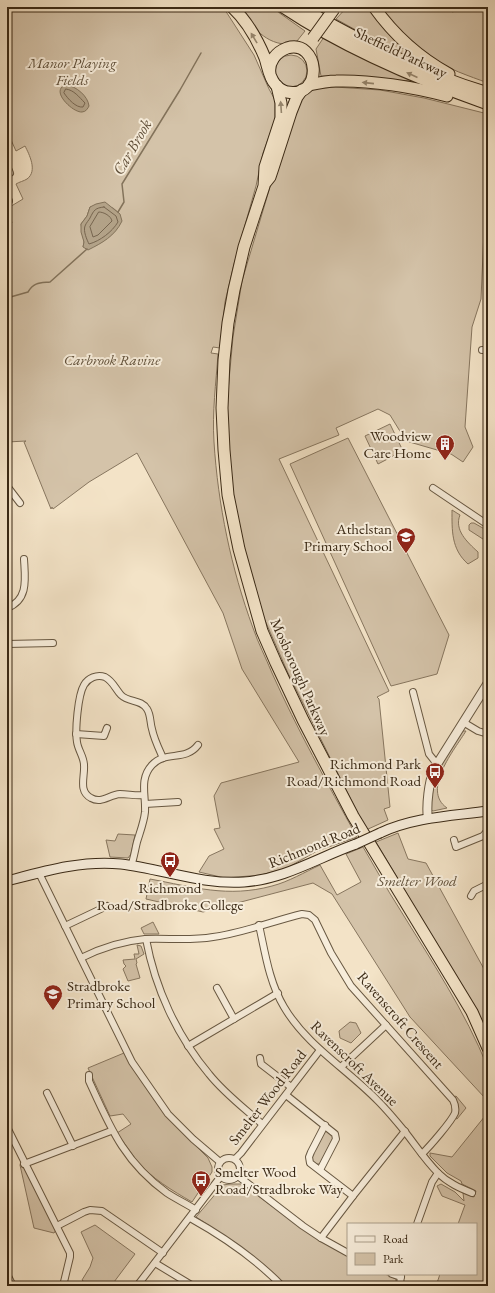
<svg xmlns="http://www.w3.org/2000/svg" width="495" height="1293" font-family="'EB Garamond',serif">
  <rect width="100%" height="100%" fill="#f3e3c7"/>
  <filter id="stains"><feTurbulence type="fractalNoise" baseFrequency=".005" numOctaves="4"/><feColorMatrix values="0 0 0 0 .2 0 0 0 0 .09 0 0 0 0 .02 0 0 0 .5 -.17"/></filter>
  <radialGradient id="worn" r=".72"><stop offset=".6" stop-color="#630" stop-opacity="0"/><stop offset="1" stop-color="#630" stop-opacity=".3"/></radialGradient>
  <g fill="#d4c3a9" stroke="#87765f" fill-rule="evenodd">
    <path d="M 7,7 L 222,7 L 225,10 L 254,55 L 269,89 L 275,100 L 275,120 L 263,153 L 256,186 L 234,264 L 225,302 L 220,348 L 213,347 L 211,353 L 218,354 C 216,383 212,412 214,442 C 218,505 231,568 253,628 C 258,643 266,658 272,673 C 297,729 327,783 357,837 L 317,851 L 287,868 L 261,875 L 225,878 L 199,872 L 209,856 L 224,849 L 214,829 L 220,828 L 214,796 L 221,783 L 299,762 L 242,669 L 223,613 L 137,453 L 89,482 L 53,509 L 52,507 L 51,509 L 24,442 L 26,441 L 7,442 L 7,226 L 12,223 L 8,208 L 23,199 L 16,184 C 19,182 24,181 27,179 C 38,171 29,154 25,146 L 16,151 L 7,131 ZM 90,207 L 113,208 L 120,214 L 83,247 L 84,242 L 81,224 L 87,216 Z"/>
    <path d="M 236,7 L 271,7 L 305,31 L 297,41 C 294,42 289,44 285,44 C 263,43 249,22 236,7 Z"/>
    <polygon points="347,7 369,7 421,62 381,44 336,19"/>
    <path d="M 380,7 L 439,7 L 453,12 L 460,7 L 488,7 L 488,83 C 469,76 448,69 431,58 C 414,47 392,23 380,7 Z"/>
    <polygon points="324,37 412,81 321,76 316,49"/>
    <circle cx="291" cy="71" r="16"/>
    <polygon points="335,87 380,90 424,98 488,114 488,231 484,231 481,299 472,327 465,427 473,447 463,462 451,454 406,441 390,415 378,409 336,428 339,435 279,459 389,691 377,697 379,699 390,807 384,809 388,820 366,830 288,673 260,609 244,554 233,498 229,453 227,402 233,337 242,281 281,150 302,96 312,89"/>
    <polygon points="390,424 403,451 378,464 365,436"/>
    <polygon points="348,438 449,635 437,674 391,686 290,464"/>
    <path d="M 452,510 L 460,515 C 454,530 467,542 478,552 L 478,558 L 468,564 C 451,549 452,530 452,510 Z"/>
    <polygon points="471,523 474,523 488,531 488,540 486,541 469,530 469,525"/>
    <path d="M 462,731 L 466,731 C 455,749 421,790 447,808 L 433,811 L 430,809 L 434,775 Z"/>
    <polygon points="398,833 408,859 426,863 484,969 488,968 488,1037 460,983 376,842"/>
    <polygon points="118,834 135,835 131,854 128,858 110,857 106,840 115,841"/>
    <path d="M 363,847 C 375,867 386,888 399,908 C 431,960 465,1011 488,1068 L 488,1286 L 436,1286 L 440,1274 L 476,1274 L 476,1224 L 458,1224 L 465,1205 L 442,1196 L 437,1186 L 441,1184 L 455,1192 L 464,1201 L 463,1193 L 474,1197 L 476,1191 L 462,1184 L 461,1181 L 447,1173 L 430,1156 L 430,1153 L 452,1157 L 485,1116 L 485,1098 L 410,1017 L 332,894 L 313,883 L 203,912 L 146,899 L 150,879 C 193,887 228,898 272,886 C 288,882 305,872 320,865 L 337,895 L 361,882 L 346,854 Z"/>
    <polygon points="153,922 159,934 144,934 141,928"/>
    <polygon points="137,945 141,946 144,954 136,959 137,963 136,964 140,978 128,981 123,969 126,966 124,964 123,960 135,959 134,954 139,954"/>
    <polygon points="350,1022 356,1023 361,1033 351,1043 340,1038 339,1031"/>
    <path d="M 124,1053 L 142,1082 L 166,1116 L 208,1158 L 212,1167 L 212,1172 L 192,1202 C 173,1191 151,1178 137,1161 C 130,1152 124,1142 117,1133 L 131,1124 L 123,1114 L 110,1116 L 88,1068 Z"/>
    <polygon points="456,1096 466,1108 457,1119 455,1118 454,1097"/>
    <polygon points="328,1131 334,1136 320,1164 315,1164 312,1161 312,1156 324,1132"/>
    <polygon points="21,1162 56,1230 54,1233 34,1228 20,1165"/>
    <polygon points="230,1184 242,1184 303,1229 348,1256 348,1274 385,1274 396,1279 396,1286 286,1286 272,1273 236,1243 196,1217 223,1185"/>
    <polygon points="95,1225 135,1254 111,1286 89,1286 82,1280 90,1267 93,1258 81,1232"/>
  </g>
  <g fill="#b4a48a" stroke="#83735b">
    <path d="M 66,85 C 76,86 88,96 89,106 C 88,108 86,112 82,112 C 73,113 49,90 66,85 Z"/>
    <path d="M 105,202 L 120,214 L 122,221 C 115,236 102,243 88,250 L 83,247 L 84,242 L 81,232 L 81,224 L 87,216 L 90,207 L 96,204 Z"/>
  </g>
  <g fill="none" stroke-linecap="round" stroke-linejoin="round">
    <g stroke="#776650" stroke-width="1">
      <path d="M 66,89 C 74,90 79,97 85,103 L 83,107 C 76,108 68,99 64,93 Z"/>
      <path d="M 104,207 L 116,216 L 118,222 C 112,232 100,241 89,244 C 87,240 83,231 85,226 C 86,223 89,220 90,218 C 94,210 95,208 104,207 Z"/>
      <path d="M 99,212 C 104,212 111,216 112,221 L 98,235 L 93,237 L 90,227 Z"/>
    </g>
    <g stroke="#83735b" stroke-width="1.5">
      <polyline points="118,212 124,202 122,184 180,90 201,53"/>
      <path d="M 7,298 L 28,292 C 34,282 40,283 50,282 L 87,249"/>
    </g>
    <g stroke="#685842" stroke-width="8">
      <g id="minor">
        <polyline points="7,166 10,173"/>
        <polyline points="7,201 9,201"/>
        <polyline points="482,350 488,350"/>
        <polyline points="7,486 20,503"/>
        <polyline points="433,488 488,525"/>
        <path d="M 7,608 C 29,600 25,578 24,559"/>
        <polyline points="7,644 53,643"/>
        <polyline points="413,692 429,754 437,764"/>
        <polyline points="463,722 478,731 488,734"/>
        <polyline points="76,734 104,736 107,728"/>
        <path d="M 144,795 C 136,796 128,794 120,794 C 109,795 101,804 91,798 C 78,791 85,777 84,765 C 84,757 78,750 77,742 C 75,730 78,695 84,685 C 88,678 97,674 105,677 C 113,681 116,690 121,695 C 129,703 141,699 147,709 C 151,715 150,723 152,729 C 154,739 159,749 163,758"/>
        <polyline points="145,804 178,802"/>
        <polyline points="454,840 456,847 483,836 488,830"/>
        <path d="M 131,866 C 134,858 135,850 137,842 C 140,832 144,822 145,812 C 146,795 139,779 152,765 C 166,750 185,762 198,745"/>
        <polyline points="39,873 132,1062 168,1114 193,1139 220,1162"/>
        <polyline points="471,896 474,891 488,884"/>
        <path d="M 259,925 C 265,952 269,982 284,1007 C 307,1046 347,1069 378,1101 C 388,1111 397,1122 406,1133 C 416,1146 426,1161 438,1173 C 448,1183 460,1188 472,1193"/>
        <polyline points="65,926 107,906"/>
        <path d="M 146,939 C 155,988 177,1036 209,1074 C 224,1093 244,1108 262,1124"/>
        <path d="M 81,958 C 101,948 123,941 145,939 C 168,938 190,941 213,937 C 243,933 273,921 302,914 L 309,915 L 315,920 L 331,953 L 351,986 L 453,1100 C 455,1104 456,1108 455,1113 C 451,1122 430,1146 422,1154"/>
        <polyline points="217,988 234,1019"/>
        <polyline points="188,1046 278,993"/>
        <polyline points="260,1058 261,1064 291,1087"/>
        <polyline points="341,1067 386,1025"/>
        <path d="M 89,1075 L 89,1081 C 110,1127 124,1162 167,1193 C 176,1199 187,1204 196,1210"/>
        <polyline points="47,1093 73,1146"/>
        <polyline points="286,1095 335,1134 336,1139 320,1170"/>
        <polyline points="325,1125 311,1152 309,1157 310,1163 353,1196"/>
        <polyline points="7,1127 70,1253 70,1257 63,1286"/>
        <circle cx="229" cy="1169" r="11"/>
        <polyline points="235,1159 241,1153 320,1050"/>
        <polyline points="24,1164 111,1131"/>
        <polyline points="238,1176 303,1226 321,1238 348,1253"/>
        <path d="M 190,1218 C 224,1237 255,1258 282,1286"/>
        <polyline points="417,1224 432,1182 438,1173"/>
        <polyline points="57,1226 84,1212 90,1210 102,1211 163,1253"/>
        <polyline points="321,1238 353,1196 405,1131"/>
        <polyline points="155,1263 193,1286"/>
        <polyline points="7,1274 13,1286"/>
        <polyline points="392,1274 401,1277"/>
        <polyline points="137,1286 221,1176"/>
        <polyline points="400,1286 401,1274"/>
      </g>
    </g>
    <g stroke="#685842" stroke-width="10">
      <path id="tertiary" d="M 428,819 C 426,805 429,782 434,769 L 488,683"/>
    </g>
    <g stroke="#3a2915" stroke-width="11">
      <g id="secondary">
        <path d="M 380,833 C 414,817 452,816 488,811"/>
        <path d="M 7,881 C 45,871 82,860 121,864 C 162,869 203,885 244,882 C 285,879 319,857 356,844"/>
      </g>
    </g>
    <g stroke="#3a2915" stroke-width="13">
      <g id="trunk">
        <path d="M 232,7 C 246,20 258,41 265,58 C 268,67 269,77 275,84 C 278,88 283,91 287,92 C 325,99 319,38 287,48 C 276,52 268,62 270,74"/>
        <path d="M 283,7 C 346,49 417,79 488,104"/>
        <path d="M 300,7 C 360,41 421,73 488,93"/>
        <path d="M 374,7 C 394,35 418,57 449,74"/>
        <path d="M 309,85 C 318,83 327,81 336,81 C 370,80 414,87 447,96"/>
        <polyline points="277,86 281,103 281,118 265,167 264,186 244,247 234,290 228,323 224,360 222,408 224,450 228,495 239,549 262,631 276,663 303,720 353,816 472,1012 488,1048"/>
        <polyline points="266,182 270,177 273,168 291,112 297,97 302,90"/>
      </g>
    </g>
    <use href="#minor" stroke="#f7eddb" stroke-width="6"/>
    <use href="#tertiary" stroke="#f7eddb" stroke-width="8"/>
    <use href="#secondary" stroke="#f7eddb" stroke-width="9"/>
    <use href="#trunk" stroke="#f3e3c7" stroke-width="11"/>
    <g stroke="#3a2915" stroke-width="11" stroke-linecap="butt">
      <polyline id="secondary-bridge" points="356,844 380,833"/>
    </g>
    <g stroke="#3a2915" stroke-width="13" stroke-linecap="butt">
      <polyline id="trunk-bridge" points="313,38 334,9"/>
    </g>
    <use href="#secondary-bridge" stroke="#f7eddb" stroke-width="9"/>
    <use href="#trunk-bridge" stroke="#f3e3c7" stroke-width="11"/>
  </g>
  <defs><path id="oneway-solid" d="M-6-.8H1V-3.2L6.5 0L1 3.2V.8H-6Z"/></defs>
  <g fill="#96866e">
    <use href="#oneway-solid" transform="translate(254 38) rotate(-121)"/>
    <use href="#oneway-solid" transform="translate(412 75) rotate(-156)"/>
    <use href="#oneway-solid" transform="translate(368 83) rotate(-174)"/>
    <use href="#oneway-solid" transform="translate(281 107) rotate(-94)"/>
  </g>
  <defs>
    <g id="building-pin" transform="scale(1)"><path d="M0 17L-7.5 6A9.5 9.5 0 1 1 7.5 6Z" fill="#8f2418" stroke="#f7eddb"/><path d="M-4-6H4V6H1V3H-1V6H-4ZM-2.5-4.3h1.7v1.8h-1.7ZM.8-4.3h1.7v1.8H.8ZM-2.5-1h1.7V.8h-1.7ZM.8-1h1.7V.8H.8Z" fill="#fff"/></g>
    <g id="school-pin" transform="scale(1)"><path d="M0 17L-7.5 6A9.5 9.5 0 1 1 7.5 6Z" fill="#8f2418" stroke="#f7eddb"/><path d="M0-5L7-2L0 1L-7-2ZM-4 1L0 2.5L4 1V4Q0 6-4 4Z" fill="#fff"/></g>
    <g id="bus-pin" transform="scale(1)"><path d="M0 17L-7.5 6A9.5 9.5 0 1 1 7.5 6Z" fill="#8f2418" stroke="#f7eddb"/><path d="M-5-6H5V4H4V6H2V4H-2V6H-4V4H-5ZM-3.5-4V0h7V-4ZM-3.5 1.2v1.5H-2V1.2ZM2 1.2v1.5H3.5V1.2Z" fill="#fff"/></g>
  </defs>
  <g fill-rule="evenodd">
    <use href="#building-pin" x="445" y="444"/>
    <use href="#school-pin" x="406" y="537"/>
    <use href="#bus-pin" x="435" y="772"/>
    <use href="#bus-pin" x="170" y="861"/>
    <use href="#school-pin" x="53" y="994"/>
    <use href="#bus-pin" x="201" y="1180"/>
  </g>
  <g text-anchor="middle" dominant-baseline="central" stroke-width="4" stroke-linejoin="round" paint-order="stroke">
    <g font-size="15" fill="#3a2915" stroke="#f7eddb">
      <text transform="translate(401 52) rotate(25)">Sheffield Parkway</text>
      <text transform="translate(301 677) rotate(66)">Mosborough Parkway</text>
      <text transform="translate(314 845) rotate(-22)">Richmond Road</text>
      <text transform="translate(401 1020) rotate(49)">Ravenscroft Crescent</text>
      <text transform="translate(355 1063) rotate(44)">Ravenscroft Avenue</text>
      <text transform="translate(267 1097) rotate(-52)">Smelter Wood Road</text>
    </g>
    <g font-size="15" font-style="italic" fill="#60503a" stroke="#f7eddb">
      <text x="72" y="62">Manor Playing<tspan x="72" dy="17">Fields</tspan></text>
      <text x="112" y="359">Carbrook Ravine</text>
      <text x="417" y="880">Smelter Wood</text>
    </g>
    <g font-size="15" fill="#3a2915" stroke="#f7eddb" text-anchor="end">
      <text x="431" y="435">Woodview<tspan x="431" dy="17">Care Home</tspan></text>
      <text x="392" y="528">Athelstan<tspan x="392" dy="17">Primary School</tspan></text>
      <text x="421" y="763">Richmond Park<tspan x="421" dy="17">Road/Richmond Road</tspan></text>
      <text x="170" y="887" text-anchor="middle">Richmond<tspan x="170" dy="17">Road/Stradbroke College</tspan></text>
      <text x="67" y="985" text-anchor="start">Stradbroke<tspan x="67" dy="17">Primary School</tspan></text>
      <text x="215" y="1171" text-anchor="start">Smelter Wood<tspan x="215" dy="17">Road/Stradbroke Way</tspan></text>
    </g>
    <g font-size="16" font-style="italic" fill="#5f4e38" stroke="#f7eddb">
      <text transform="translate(132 147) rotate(-60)">Car Brook</text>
    </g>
  </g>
  <rect width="495" height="1293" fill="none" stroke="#f3e3c7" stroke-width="24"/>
  <rect x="8" y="8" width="479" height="1277" fill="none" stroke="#3a2915" stroke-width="2"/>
  <rect x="12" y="12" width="471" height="1269" fill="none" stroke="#3a2915"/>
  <rect x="347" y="1223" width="130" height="52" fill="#f7eddb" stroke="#ab9f8c"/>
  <rect x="355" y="1236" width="20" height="6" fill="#f7eddb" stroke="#ab9f8c"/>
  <text x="383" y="1243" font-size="12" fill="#3a2915">Road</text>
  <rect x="355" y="1253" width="20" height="12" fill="#d4c3a9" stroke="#ab9f8c"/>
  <text x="383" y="1263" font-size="12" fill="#3a2915">Park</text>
  <rect width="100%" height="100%" filter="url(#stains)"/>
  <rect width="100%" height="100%" fill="url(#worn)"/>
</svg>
